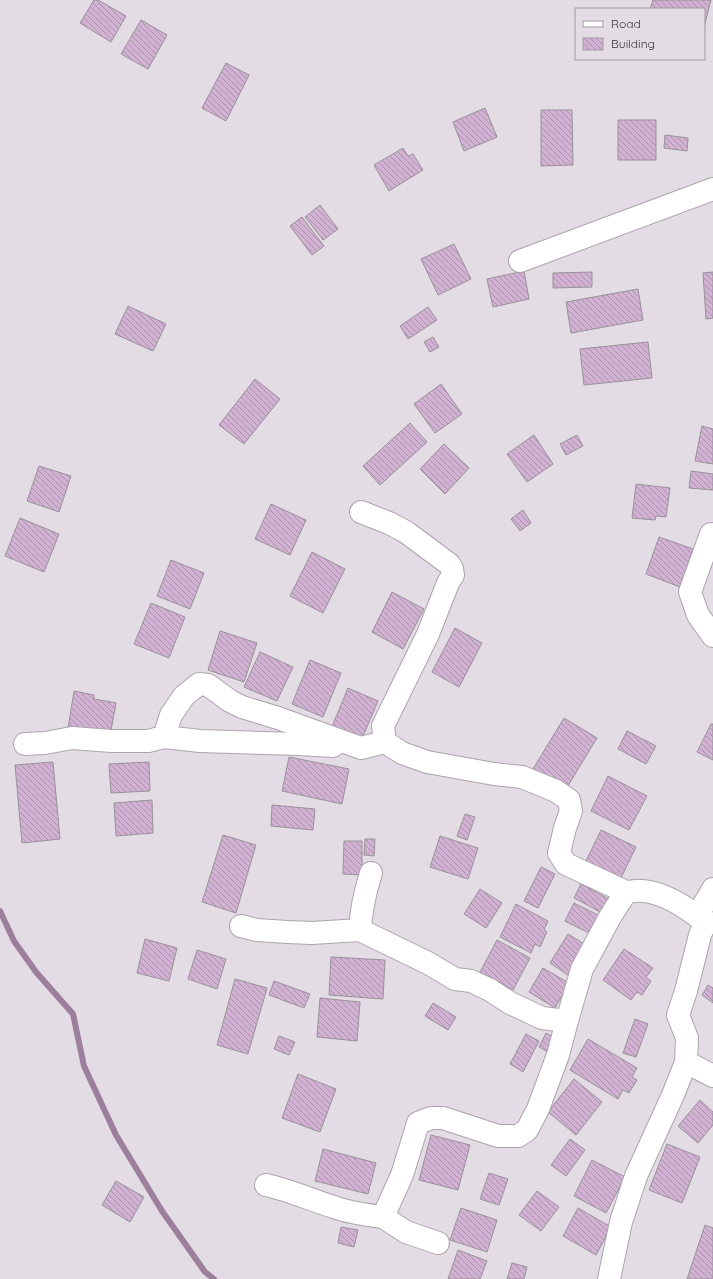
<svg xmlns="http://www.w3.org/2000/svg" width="713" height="1279" font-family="Quicksand,sans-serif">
  <defs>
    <pattern id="building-back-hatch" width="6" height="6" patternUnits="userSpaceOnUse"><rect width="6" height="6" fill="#d2b2d3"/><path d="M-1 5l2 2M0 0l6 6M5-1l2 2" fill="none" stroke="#ab92ac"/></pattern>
  </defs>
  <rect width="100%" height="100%" fill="#e4dce4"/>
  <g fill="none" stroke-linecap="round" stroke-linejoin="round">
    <polyline stroke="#9c7e9d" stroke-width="6" points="0,911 14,941 36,972 73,1014 84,1066 116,1135 162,1211 205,1272 214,1279"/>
  </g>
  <g fill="url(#building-back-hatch)" stroke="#989198">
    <polygon points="94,0 98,0 126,16 111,42 80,23"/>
    <polygon points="653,0 711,0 704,27 704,9 650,9"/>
    <polygon points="141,20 167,35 148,69 121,54"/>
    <polygon points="226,63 249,75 226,121 202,108"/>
    <polygon points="485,108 497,137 464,151 453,122"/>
    <polygon points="541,110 572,110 573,165 541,166"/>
    <rect x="618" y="120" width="38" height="40"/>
    <polygon points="665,135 688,138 687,151 664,148"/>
    <polygon points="403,148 408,156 413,154 423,170 389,191 374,165"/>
    <polygon points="320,205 338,229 323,240 305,217"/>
    <polygon points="302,217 324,246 312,255 290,226"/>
    <polygon points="454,244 471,279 438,295 421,259"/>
    <polygon points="524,271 529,299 493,307 487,279"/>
    <polygon points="592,272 592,287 553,288 553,273"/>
    <polygon points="713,272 713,318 706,319 703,273"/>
    <polygon points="638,289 643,320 571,333 566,302"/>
    <polygon points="128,306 166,324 153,351 115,334"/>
    <polygon points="428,307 437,320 408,339 400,326"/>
    <polygon points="433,337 439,347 430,352 424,342"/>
    <polygon points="648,342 652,378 584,385 580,349"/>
    <polygon points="255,379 280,399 244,444 219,425"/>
    <polygon points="441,384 462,414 435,433 414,404"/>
    <polygon points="410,423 427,442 380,485 363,466"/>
    <polygon points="702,426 713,429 713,464 695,461"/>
    <polygon points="534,435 553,464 527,482 507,454"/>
    <polygon points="577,435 583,446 566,455 560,444"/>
    <polygon points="444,444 469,468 445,494 420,469"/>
    <polygon points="39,466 71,476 59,512 27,501"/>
    <polygon points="691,471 713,474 713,490 689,488"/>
    <polygon points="636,484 670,488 666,517 656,516 655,520 632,518"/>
    <polygon points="271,504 306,520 290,555 255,539"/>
    <polygon points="523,510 531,523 520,531 511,519"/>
    <polygon points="20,518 59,534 44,572 5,556"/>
    <polygon points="659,537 693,549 680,587 646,574"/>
    <polygon points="312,552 345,569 323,613 290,596"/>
    <polygon points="171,560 204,573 190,609 157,596"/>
    <polygon points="392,592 424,609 403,649 372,632"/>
    <polygon points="151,603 185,617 169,658 134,644"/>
    <polygon points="455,628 482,643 459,687 432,672"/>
    <polygon points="220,631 257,643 244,682 208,670"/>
    <polygon points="260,652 293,667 277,701 244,687"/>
    <polygon points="310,660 341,673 323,717 292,704"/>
    <polygon points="348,688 378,701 361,741 331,729"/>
    <polygon points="74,691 94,695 94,699 116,703 110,736 68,728"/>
    <polygon points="564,718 597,738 566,789 533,769"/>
    <polygon points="711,724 713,724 713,760 697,752"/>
    <polygon points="627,731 656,746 646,764 618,749"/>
    <polygon points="289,757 349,769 342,804 282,791"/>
    <polygon points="53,762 60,839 22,843 15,765"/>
    <polygon points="149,762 150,791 111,793 109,764"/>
    <polygon points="608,776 647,796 629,830 591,811"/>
    <polygon points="152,800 153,833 116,836 114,803"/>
    <polygon points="272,805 315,809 313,830 271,826"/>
    <polygon points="465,814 475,817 467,840 457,836"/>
    <polygon points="601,830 636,847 620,880 585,863"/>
    <polygon points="223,835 256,845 236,913 202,902"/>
    <polygon points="440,836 478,848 468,879 430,867"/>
    <polygon points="365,839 375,839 374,856 364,855"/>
    <polygon points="344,841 362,841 362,875 343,874"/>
    <polygon points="541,867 555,874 538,908 524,901"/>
    <polygon points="581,884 611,900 604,914 574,898"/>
    <polygon points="480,889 502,903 486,928 464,914"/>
    <polygon points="574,903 602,917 593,935 565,921"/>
    <polygon points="516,904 548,921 544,930 547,932 540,947 535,944 531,953 500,937"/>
    <polygon points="568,934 586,945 568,975 550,963"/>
    <polygon points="145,939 177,948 169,981 137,973"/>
    <polygon points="497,940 530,958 513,990 480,972"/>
    <polygon points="624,949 653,968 646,977 651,981 642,995 637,992 631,1000 603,980"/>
    <polygon points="197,950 226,959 217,989 188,979"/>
    <polygon points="331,957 385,960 383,999 329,995"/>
    <polygon points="543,968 569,983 555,1008 529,992"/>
    <polygon points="235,979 267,988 248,1054 217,1045"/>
    <polygon points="274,981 310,994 304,1008 269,995"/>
    <polygon points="708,985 713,988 713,1003 702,995"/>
    <polygon points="320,998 360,1002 357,1041 317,1037"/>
    <polygon points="433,1003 456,1017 448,1030 425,1016"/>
    <polygon points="635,1019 648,1024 636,1057 623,1053"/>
    <polygon points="546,1033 555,1038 548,1052 539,1047"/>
    <polygon points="526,1034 539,1041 523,1072 510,1064"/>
    <polygon points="279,1036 295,1042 289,1055 274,1049"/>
    <polygon points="588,1039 637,1068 632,1077 637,1080 629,1093 623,1090 618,1099 570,1070"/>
    <polygon points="298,1074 336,1089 320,1132 282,1118"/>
    <polygon points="574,1079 602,1102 576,1135 548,1112"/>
    <polygon points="700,1100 713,1112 713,1125 698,1143 678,1126"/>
    <polygon points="431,1135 470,1145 458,1190 419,1180"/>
    <polygon points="570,1139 585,1150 566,1176 551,1165"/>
    <polygon points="667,1144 700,1157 682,1203 649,1190"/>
    <polygon points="323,1149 376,1163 368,1194 315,1181"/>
    <polygon points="592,1160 625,1177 606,1213 574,1196"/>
    <polygon points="489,1173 508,1179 499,1205 480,1199"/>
    <polygon points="116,1181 144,1197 130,1222 102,1205"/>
    <polygon points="537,1191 559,1207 541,1231 519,1215"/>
    <polygon points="461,1208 497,1220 487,1252 450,1240"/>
    <polygon points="578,1208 611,1227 596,1255 563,1236"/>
    <polygon points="705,1225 713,1228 713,1279 687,1279"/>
    <polygon points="341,1227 358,1230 354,1247 338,1243"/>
    <polygon points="458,1250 487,1261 480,1279 448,1279"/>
    <polygon points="512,1263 527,1267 524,1279 507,1279"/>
  </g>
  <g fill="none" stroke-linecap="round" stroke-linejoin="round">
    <g stroke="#aca4ac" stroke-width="24">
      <g id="street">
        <polyline points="520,261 713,189"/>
        <polyline points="361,512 389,523 406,532 449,564 452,569 453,575 448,583 428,634 383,726 385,742 402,753 427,762 494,774 522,777 556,791 569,800 571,811 565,828 559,853 566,864 626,892"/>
        <polyline points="713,535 711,534 690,592 698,615 713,636"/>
        <polyline points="164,737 200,741 299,744 333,746"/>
        <polyline points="25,744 45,743 72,738 112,741 148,741 164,737 171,715 184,696 199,684 208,685 230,701 242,707 278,718 361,748 385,742"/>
        <polyline points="708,924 697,916 713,889"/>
        <polyline points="241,926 257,930 287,932 312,933 360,930 428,963 455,979 471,981 490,990 510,1003 542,1018 567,1021"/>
        <path d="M 360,930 C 361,910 365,892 371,873"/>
        <polyline points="686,1062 713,1076"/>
        <path d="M 266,1185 C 289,1190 311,1200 334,1207 C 350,1213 366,1215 383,1217 L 402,1175 L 418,1123 L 431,1118 L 443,1118 L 498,1136 L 518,1136 L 527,1130 L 538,1109 L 558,1055 L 567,1021 L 582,969 L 610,917 L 626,892 C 631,892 637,890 642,891 C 662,892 681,904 697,916"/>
        <polyline points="383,1217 406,1232 438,1243"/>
        <polyline points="609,1279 621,1222 636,1176 673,1095 686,1062 687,1038 678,1015 686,991 700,935 706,921"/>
      </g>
    </g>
    <use href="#street" stroke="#fff" stroke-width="22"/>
  </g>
  <rect x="575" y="8" width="130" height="52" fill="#e4dce4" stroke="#9f999f"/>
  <rect x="583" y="21" width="20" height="6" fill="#ffffff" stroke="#9f999f"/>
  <text x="611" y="28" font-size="12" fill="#373437">Road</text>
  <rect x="583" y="38" width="20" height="12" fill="url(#building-back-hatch)" stroke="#9f999f"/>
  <text x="611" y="48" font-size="12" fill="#373437">Building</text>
</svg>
